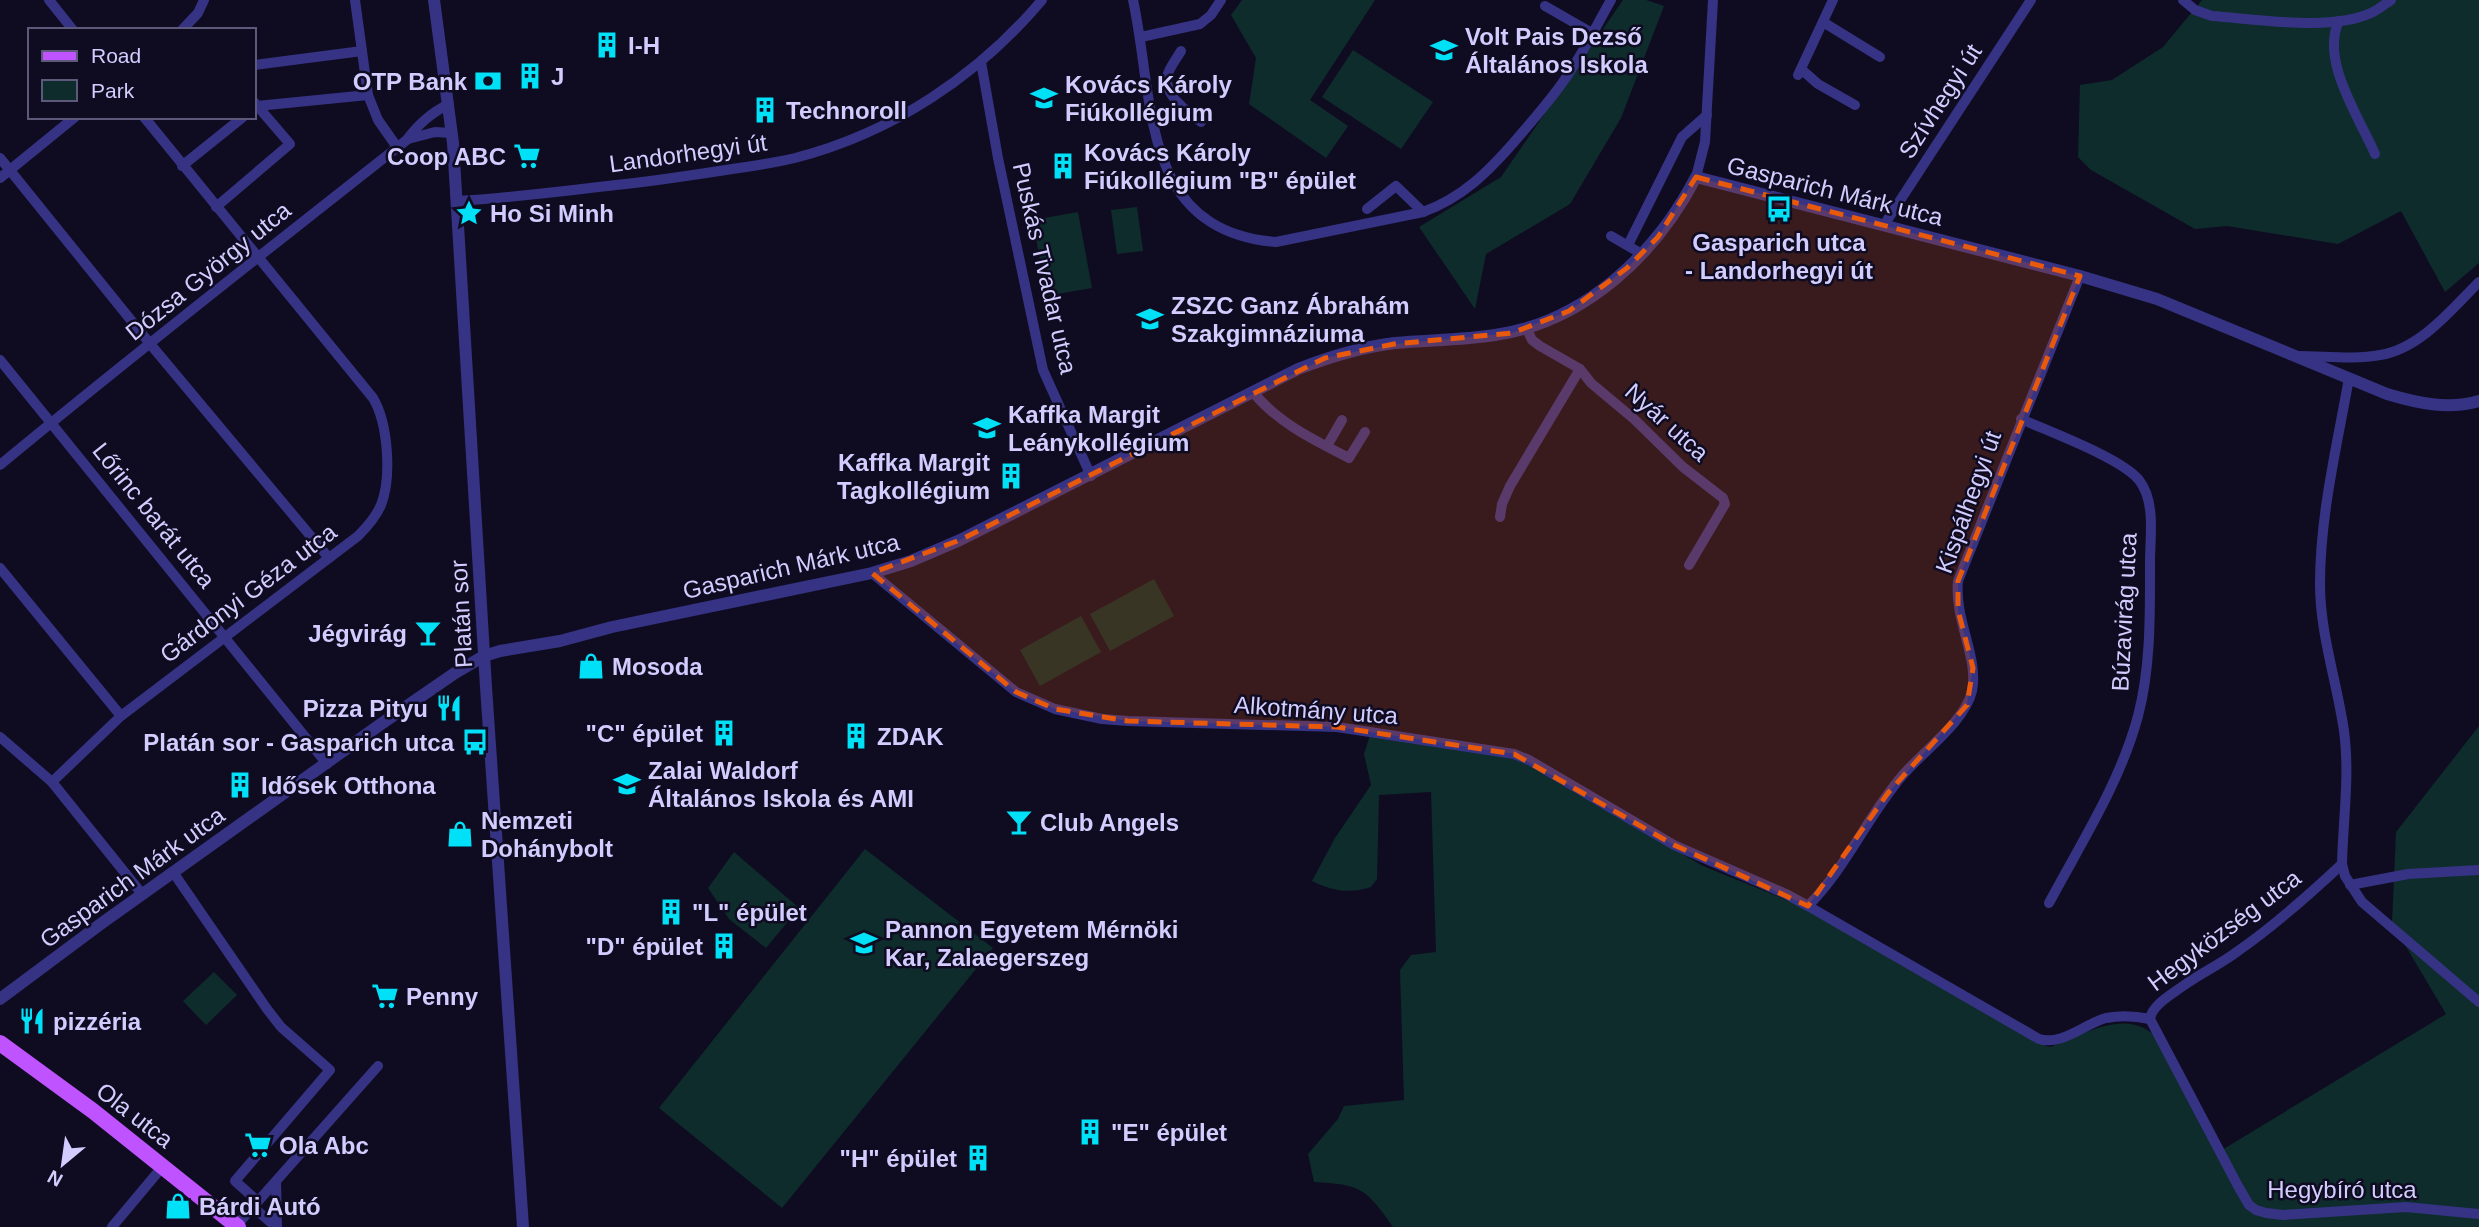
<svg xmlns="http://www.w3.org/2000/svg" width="2479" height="1227" font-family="Arial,sans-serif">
  <rect width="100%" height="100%" fill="#0f0c22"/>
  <g fill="#0e2c2b">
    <polygon points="1242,0 1375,0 1310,100 1348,126 1326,158 1249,104 1256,58 1231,15"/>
    <polygon points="1623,0 1646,0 1664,6 1621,118 1570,204 1486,254 1475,309 1419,227 1501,177"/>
    <polygon points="2202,0 2479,0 2479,263 2445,292 2401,211 2338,244 2227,226 2195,229 2091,170 2078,157 2080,85 2112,80 2163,47"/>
    <polygon points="1353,50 1433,102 1401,149 1322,97"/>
    <polygon points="1137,207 1143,251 1117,254 1111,210"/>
    <polygon points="1078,212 1092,288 1046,296 1033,220"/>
    <polygon points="1154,579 1174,616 1110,651 1090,614"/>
    <polygon points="1081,616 1101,652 1040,686 1020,650"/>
    <path d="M 2479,726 L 2479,1227 L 1393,1227 C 1367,1189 1360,1184 1314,1182 L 1308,1154 L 1338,1119 L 1344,1106 L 1404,1100 L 1400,970 L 1411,955 L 1436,952 L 1431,792 L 1379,795 L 1377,879 L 1371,887 C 1349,894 1332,891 1312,881 L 1335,838 L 1371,785 L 1364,754 L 1370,735 L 1520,759 L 1703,866 L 1794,903 L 2046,1046 L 2050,1047 C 2082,1035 2125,1008 2154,1035 L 2217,1153 L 2446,1014 L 2392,923 L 2396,832 Z"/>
    <polygon points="865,849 993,948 782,1208 659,1108"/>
    <polygon points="734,852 799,908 766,948 729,919 708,888"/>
    <polygon points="214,972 237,995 206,1025 183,1001"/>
  </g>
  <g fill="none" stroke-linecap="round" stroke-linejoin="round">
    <g stroke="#363384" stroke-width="10">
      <polyline points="49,0 73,30"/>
      <polyline points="355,0 368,95 378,120 397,147"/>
      <path d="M 1133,0 C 1155,100 1139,231 1276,242 L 1423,212 C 1462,198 1488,172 1515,141 C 1532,121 1550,101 1565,79 C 1583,54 1596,26 1611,0"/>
      <path d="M 2183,0 L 2195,10 L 2212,16 C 2256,19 2333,32 2373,12 C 2379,9 2385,4 2391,0"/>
      <polyline points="1545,6 1592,33"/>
      <path d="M 2339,21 C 2320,60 2359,117 2375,154"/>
      <polyline points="1823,22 1880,57"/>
      <polyline points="182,30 198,13 204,0"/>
      <polyline points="1141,37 1200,24 1211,15 1221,0"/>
      <path d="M 1181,51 C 1177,58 1168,69 1167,77 C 1165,98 1188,111 1201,122"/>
      <polyline points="981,62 998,158 1043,370 1091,476"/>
      <polyline points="254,65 362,51"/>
      <polyline points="1801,69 1818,84 1855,105"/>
      <polyline points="1798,75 1833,0"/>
      <polyline points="254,109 257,106 368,95"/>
      <path d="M 408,138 C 420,123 431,113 449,104"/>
      <polyline points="0,158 151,345 329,558"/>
      <polyline points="182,166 243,117"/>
      <polyline points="1696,177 1705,142 1713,0"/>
      <polyline points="0,178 75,117"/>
      <path d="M 457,201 C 510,198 563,191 616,185 C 655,181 693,175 732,169 C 753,166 774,163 795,158 C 892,133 978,76 1042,0"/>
      <polyline points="216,207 290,144 254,102"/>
      <polyline points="1367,209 1396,186 1423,212"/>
      <polyline points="1884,225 2031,0"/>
      <polyline points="1611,236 1642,254"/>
      <polyline points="1628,245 1682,137 1707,115"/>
      <polyline points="1527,329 1532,340 1540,346 1580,369 1591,383 1634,419 1683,467 1723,498 1725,504 1689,565"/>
      <path d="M 2298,356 C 2325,356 2354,360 2380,355 C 2420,349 2452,309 2479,282"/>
      <polyline points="0,360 327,764"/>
      <path d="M 1253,392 C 1278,423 1314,440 1349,458 L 1365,432"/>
      <path d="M 2021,419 C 2050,432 2121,458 2139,480 C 2156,502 2150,536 2150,562 C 2150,613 2151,667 2138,716 C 2120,783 2081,843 2049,903"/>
      <polyline points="1327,446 1342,420"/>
      <path d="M 0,465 C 134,354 271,247 408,139 L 435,132 L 452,133"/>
      <polyline points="1500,517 1502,504 1510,486 1580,369"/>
      <polyline points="0,568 121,716"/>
      <path d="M 872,573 L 1016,692 L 1055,709 L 1102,719 L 1128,721 L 1337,727 L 1514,754 L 1529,760 L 1674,845 L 1786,894 L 1808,906 L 2039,1039 C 2062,1046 2084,1024 2106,1018 C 2121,1015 2136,1016 2150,1019 C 2152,1005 2172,994 2183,986 C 2201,973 2221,964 2238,951 C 2275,925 2309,895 2342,864 C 2343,820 2350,775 2344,731 C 2337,682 2320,634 2320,584 C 2320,515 2337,446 2349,378"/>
      <polyline points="0,737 52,782 142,894"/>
      <path d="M 52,782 L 121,716 L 358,536 C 367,527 376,517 381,505 C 392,477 388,423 373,398 L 144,117"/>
      <polyline points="2342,864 2345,876 2362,902 2479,1002"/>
      <polyline points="173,872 267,1009 281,1027 330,1070 235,1181 254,1198 253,1207 235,1227"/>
      <polyline points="2350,885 2408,874 2479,870"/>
      <path d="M 1808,906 C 1846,868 1867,817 1902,776 C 1922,752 1965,722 1972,691 C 1979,657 1954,620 1958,581 L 2080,276"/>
      <polyline points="2150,1019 2238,1186 2249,1205 2256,1210 2266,1213 2283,1215 2406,1207 2479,1214"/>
      <polyline points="276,1182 277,1227"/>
      <polyline points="112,1227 163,1166"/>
      <polyline points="276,1227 253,1207 378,1066"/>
    </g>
    <g stroke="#363384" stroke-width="12">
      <polyline points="434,0 453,143 486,687 523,1227"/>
      <path d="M 0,999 L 102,923 L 381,724 L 455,673 L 484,656 L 500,651 L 560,641 L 612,627 L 872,573 L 911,561 L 960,540 L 1298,369 C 1329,357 1361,347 1395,343 C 1428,340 1462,340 1495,335 C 1585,322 1656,254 1696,177 L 2080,276 L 2157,299 L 2387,394 C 2417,403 2448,410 2479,401"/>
    </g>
    <polyline stroke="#be53ff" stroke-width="16" points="0,1043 93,1111 238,1227"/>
  </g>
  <path fill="#e8590c" fill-opacity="0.2" stroke="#e8590c" stroke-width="5" stroke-dasharray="14 9" stroke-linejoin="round" d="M 1696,177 L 2080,276 L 1958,581 L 1958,610 L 1973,668 L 1967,705 L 1888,793 L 1808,906 L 1674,845 L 1514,754 L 1337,727 L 1128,721 L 1055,709 L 1016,692 L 872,573 L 960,540 L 1325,358 L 1394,344 L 1512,333 L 1569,311 L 1627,268 L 1658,237 Z"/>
  <defs>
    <g id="building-bare" transform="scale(2.1)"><path d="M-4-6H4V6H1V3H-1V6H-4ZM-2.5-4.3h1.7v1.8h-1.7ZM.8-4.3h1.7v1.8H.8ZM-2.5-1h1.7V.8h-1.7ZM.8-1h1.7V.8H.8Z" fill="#00e0f7" stroke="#0f0c22" stroke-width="2.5" paint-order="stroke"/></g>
    <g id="school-bare" transform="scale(2.1)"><path d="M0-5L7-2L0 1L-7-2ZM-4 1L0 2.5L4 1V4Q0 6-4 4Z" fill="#00e0f7" stroke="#0f0c22" stroke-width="2.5" paint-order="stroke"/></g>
    <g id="bank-bare" transform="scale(2.1)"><path d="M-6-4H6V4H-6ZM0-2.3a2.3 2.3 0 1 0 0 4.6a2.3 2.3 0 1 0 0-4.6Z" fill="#00e0f7" stroke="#0f0c22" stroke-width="2.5" paint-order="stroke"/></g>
    <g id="supermarket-bare" transform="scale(2.1)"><path d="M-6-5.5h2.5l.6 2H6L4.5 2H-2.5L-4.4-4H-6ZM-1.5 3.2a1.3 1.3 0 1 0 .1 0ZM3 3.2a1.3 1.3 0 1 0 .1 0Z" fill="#00e0f7" stroke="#0f0c22" stroke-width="2.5" paint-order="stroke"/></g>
    <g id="bus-bare" transform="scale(2.1)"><path d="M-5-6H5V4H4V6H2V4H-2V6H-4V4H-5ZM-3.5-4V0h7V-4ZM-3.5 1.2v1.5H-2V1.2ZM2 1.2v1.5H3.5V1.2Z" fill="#00e0f7" stroke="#0f0c22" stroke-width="2.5" paint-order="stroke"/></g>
    <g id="sight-bare" transform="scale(2.1)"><path d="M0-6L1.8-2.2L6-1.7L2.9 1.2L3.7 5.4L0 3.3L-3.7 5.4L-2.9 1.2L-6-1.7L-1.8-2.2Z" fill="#00e0f7" stroke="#0f0c22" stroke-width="2.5" paint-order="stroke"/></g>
    <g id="bar-bare" transform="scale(2.1)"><path d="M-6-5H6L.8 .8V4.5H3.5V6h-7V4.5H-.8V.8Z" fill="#00e0f7" stroke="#0f0c22" stroke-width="2.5" paint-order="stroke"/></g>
    <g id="shop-bare" transform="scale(2.1)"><path d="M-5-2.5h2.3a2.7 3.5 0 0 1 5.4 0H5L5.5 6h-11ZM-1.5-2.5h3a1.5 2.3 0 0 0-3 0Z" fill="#00e0f7" stroke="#0f0c22" stroke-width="2.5" paint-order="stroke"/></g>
    <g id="restaurant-bare" transform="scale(2.1)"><path d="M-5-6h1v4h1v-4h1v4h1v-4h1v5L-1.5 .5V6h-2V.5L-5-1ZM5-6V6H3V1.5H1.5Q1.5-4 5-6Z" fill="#00e0f7" stroke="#0f0c22" stroke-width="2.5" paint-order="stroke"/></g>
    <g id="university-bare" transform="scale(2.1)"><path d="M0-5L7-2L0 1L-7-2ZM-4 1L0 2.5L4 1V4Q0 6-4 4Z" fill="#00e0f7" stroke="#0f0c22" stroke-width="2.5" paint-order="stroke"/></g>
  </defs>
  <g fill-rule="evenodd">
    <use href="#building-bare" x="607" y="45"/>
    <use href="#school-bare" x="1444" y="50"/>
    <use href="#building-bare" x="530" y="76"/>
    <use href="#bank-bare" x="488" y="81"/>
    <use href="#school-bare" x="1044" y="98"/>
    <use href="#building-bare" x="765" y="110"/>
    <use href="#supermarket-bare" x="527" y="156"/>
    <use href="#building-bare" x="1063" y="166"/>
    <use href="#bus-bare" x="1779" y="209"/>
    <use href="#sight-bare" x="469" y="213"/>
    <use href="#school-bare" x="1150" y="319"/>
    <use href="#school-bare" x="987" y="428"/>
    <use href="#building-bare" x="1011" y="476"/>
    <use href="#bar-bare" x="428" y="633"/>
    <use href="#shop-bare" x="591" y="666"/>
    <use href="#restaurant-bare" x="449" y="708"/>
    <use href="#building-bare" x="724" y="733"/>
    <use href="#building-bare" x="856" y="736"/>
    <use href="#bus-bare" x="475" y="742"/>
    <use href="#school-bare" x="627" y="784"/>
    <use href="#building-bare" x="240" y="785"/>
    <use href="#bar-bare" x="1019" y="822"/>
    <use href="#shop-bare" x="460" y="834"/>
    <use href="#building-bare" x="671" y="912"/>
    <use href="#university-bare" x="864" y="943"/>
    <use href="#building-bare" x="724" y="946"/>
    <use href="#supermarket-bare" x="385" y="996"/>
    <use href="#restaurant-bare" x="32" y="1021"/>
    <use href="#building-bare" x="1090" y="1132"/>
    <use href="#supermarket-bare" x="258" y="1145"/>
    <use href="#building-bare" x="978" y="1158"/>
    <use href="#shop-bare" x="178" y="1206"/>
  </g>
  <g text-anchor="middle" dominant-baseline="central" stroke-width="5" stroke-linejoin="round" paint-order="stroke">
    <g font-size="24" font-weight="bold" fill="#d2ccff" stroke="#0f0c22" text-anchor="start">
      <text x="1465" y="36">Volt Pais Dezső<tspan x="1465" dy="28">Általános Iskola</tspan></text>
      <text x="628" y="45">I-H</text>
      <text x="551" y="76">J</text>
      <text x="467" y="81" text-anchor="end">OTP Bank</text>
      <text x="1065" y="84">Kovács Károly<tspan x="1065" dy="28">Fiúkollégium</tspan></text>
      <text x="786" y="110">Technoroll</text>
      <text x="1084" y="152">Kovács Károly<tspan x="1084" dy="28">Fiúkollégium "B" épület</tspan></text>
      <text x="506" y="156" text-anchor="end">Coop ABC</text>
      <text x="490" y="213">Ho Si Minh</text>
      <text x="1779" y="242" text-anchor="middle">Gasparich utca<tspan x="1779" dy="28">- Landorhegyi út</tspan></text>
      <text x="1171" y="305">ZSZC Ganz Ábrahám<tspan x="1171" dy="28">Szakgimnáziuma</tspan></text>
      <text x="1008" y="414">Kaffka Margit<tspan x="1008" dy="28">Leánykollégium</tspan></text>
      <text x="990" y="462" text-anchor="end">Kaffka Margit<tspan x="990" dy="28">Tagkollégium</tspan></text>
      <text x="407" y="633" text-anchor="end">Jégvirág</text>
      <text x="612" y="666">Mosoda</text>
      <text x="428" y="708" text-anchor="end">Pizza Pityu</text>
      <text x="703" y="733" text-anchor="end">"C" épület</text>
      <text x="877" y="736">ZDAK</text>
      <text x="454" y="742" text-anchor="end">Platán sor - Gasparich utca</text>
      <text x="648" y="770">Zalai Waldorf<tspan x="648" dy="28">Általános Iskola és AMI</tspan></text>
      <text x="261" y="785">Idősek Otthona</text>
      <text x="481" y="820">Nemzeti<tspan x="481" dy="28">Dohánybolt</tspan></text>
      <text x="1040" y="822">Club Angels</text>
      <text x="692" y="912">"L" épület</text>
      <text x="885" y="929">Pannon Egyetem Mérnöki<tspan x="885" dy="28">Kar, Zalaegerszeg</tspan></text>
      <text x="703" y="946" text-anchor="end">"D" épület</text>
      <text x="406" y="996">Penny</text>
      <text x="53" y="1021">pizzéria</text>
      <text x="1111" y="1132">"E" épület</text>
      <text x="279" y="1145">Ola Abc</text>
      <text x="957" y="1158" text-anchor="end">"H" épület</text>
      <text x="199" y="1206">Bárdi Autó</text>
    </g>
    <g font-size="24" fill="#d2ccff" stroke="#0f0c22">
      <text transform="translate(1940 101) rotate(-57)">Szívhegyi út</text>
      <text transform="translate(688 153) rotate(-8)">Landorhegyi út</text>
      <text transform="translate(1835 191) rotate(14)">Gasparich Márk utca</text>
      <text transform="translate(1045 268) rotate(77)">Puskás Tivadar utca</text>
      <text transform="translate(208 271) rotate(-39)">Dózsa György utca</text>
      <text transform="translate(1667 422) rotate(42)">Nyár utca</text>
      <text transform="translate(1968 502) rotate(-70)">Kispálhegyi út</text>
      <text transform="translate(154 515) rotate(51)">Lőrinc barát utca</text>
      <text transform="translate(791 566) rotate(-13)">Gasparich Márk utca</text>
      <text transform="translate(248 593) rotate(-37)">Gárdonyi Géza utca</text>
      <text transform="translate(2124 612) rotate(-87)">Búzavirág utca</text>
      <text transform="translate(461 614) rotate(-93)">Platán sor</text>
      <text transform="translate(1316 710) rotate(4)">Alkotmány utca</text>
      <text transform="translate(132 877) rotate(-36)">Gasparich Márk utca</text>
      <text transform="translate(2224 930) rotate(-37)">Hegyközség utca</text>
      <text transform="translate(135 1115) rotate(38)">Ola utca</text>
      <text x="2342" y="1189">Hegybíró utca</text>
    </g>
  </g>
  <rect x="28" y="28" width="228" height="91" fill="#0f0c22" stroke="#5d597a" stroke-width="2"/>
  <rect x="42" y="51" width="35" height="10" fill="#be53ff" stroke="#5d597a" stroke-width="2"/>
  <text x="91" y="63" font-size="21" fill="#d2ccff">Road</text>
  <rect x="42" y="80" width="35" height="21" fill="#0e2c2b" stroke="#5d597a" stroke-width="2"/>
  <text x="91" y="98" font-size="21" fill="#d2ccff">Park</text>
  <g transform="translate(63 1164) rotate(209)" stroke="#0f0c22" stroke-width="5" paint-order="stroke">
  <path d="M0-5L12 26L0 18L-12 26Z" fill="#d2ccff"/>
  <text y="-10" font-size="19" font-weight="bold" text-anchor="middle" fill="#d2ccff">N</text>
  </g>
</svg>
